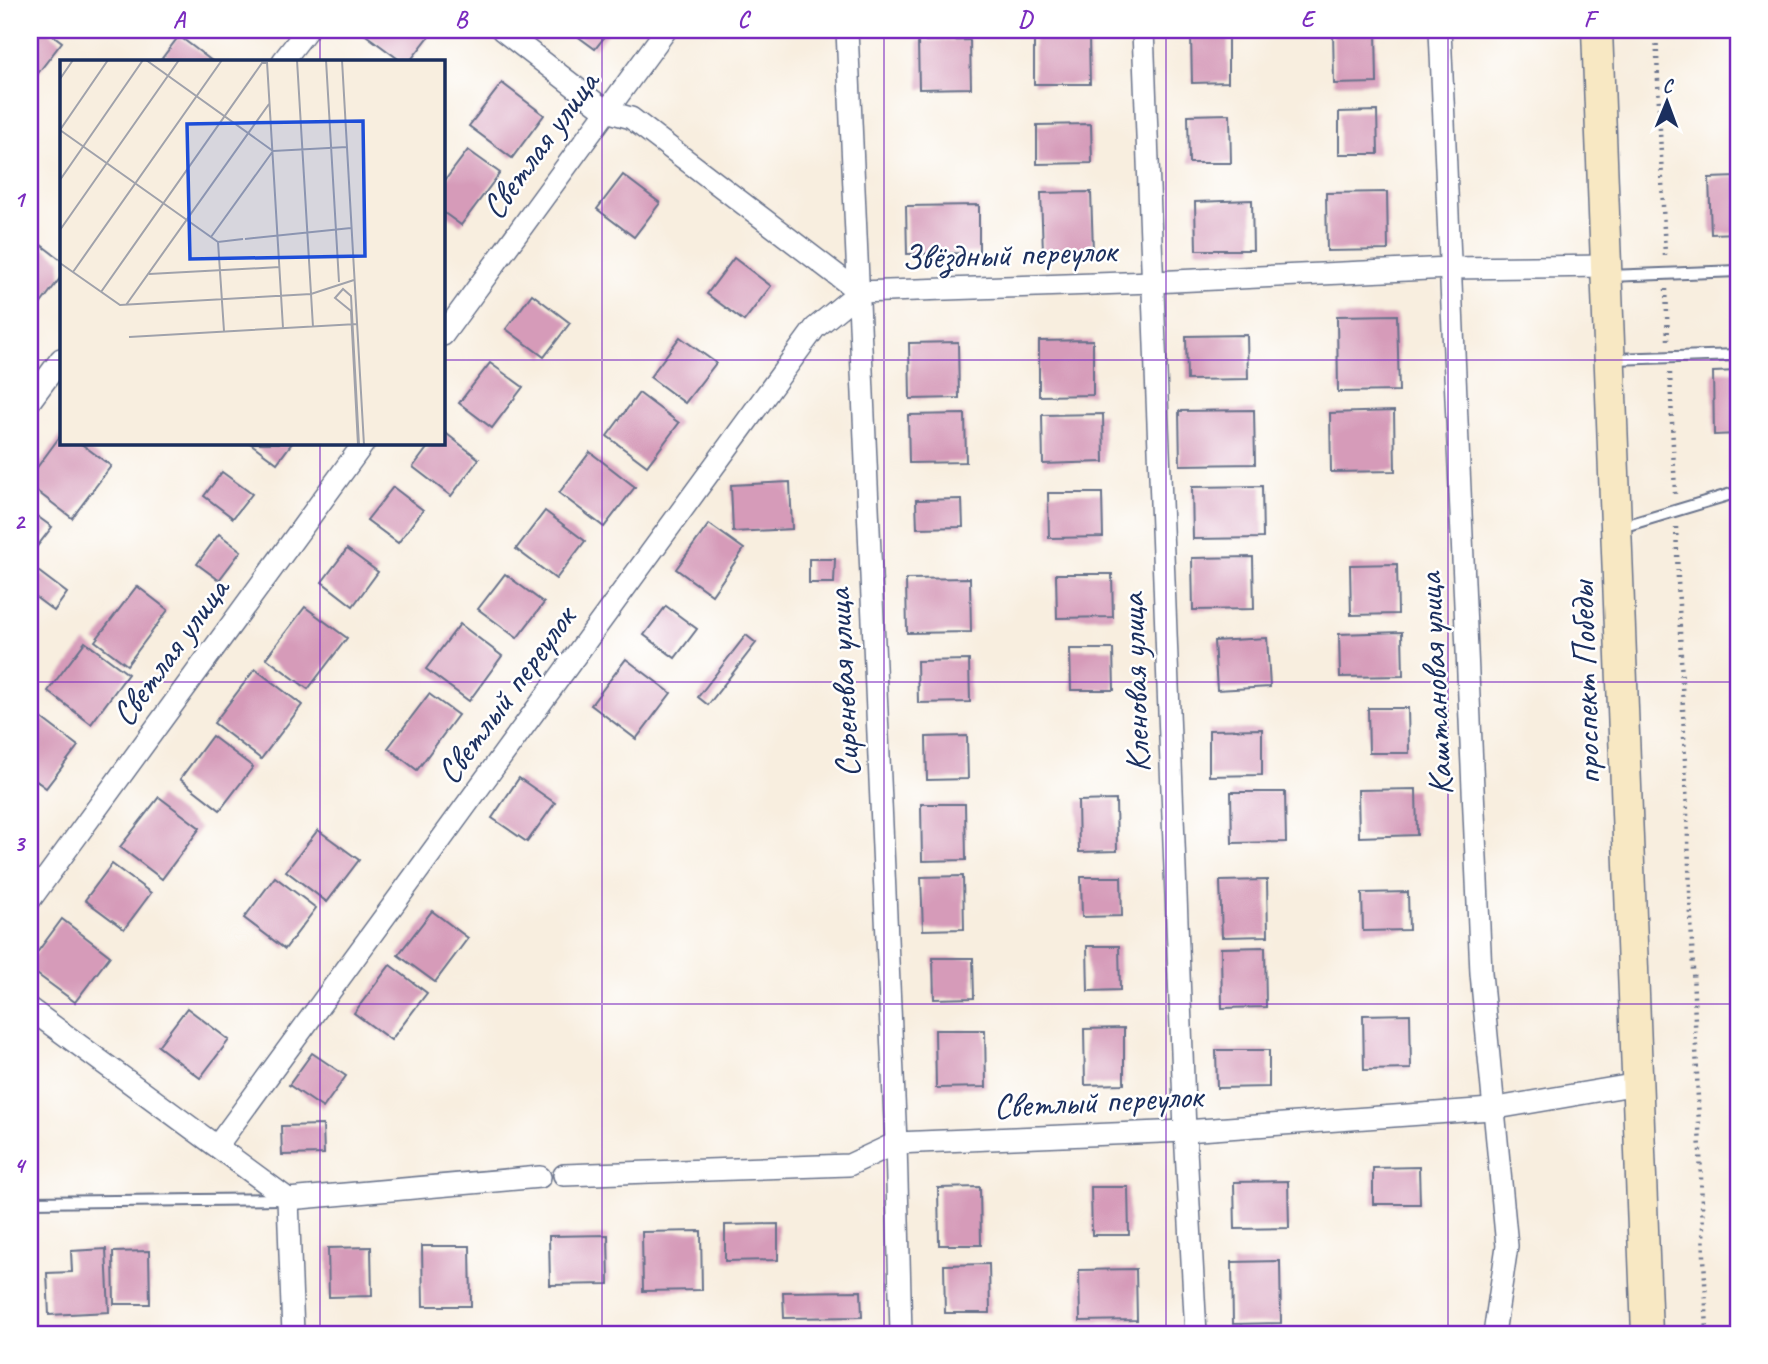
<svg xmlns="http://www.w3.org/2000/svg" width="1768" height="1364" font-family="Caveat,sans-serif">
  <rect width="100%" height="100%" fill="#fff"/>
  <filter id="ink" filterUnits="userSpaceOnUse"><feTurbulence type="fractalNoise" baseFrequency=".0143" numOctaves="2"/><feDisplacementMap in="SourceGraphic" scale="14" xChannelSelector="R" yChannelSelector="G"/><feConvolveMatrix kernelMatrix="1 2 1 2 8 2 1 2 1" color-interpolation-filters="sRGB"/></filter>
  <filter id="wash" filterUnits="userSpaceOnUse"><feTurbulence type="fractalNoise" baseFrequency=".00686" numOctaves="4" result="noise"/><feDisplacementMap in="SourceGraphic" scale="28" xChannelSelector="R" yChannelSelector="G"/><feGaussianBlur stdDeviation="1.57" result="paint"/><feColorMatrix in="noise" values="0 0 0 0 0 0 0 0 0 0 0 0 0 0 0 0 0 1.4 0 .05"/><feComposite in="paint" operator="in"/></filter>
  <g filter="url(#wash)">
    <rect width="100%" height="100%" fill="#f8eedf"/>
    <g id="blocks">
      <g fill="#d69bb9">
        <polygon points="30,30 46,30 62,42 32,81"/>
        <polygon points="359,30 434,30 410,61 401,61"/>
        <polygon points="569,30 610,30 595,49"/>
        <polygon points="1333,30 1376,30 1377,83 1334,84"/>
        <polygon points="1191,35 1228,35 1228,82 1192,83"/>
        <polygon points="179,36 212,61 160,61"/>
        <polygon points="1089,37 1090,84 1034,84 1034,38"/>
        <polygon points="970,40 971,88 919,89 918,41"/>
        <polygon points="502,83 544,115 512,158 469,126"/>
        <polygon points="1377,111 1378,154 1339,154 1339,112"/>
        <polygon points="1230,114 1231,163 1189,163 1188,115"/>
        <polygon points="1091,124 1092,163 1037,164 1037,125"/>
        <polygon points="468,150 500,173 461,225 443,212 443,183"/>
        <polygon points="623,175 660,203 634,237 597,209"/>
        <polygon points="1738,177 1738,233 1711,234 1709,178"/>
        <polygon points="1091,192 1093,250 1043,252 1041,193"/>
        <polygon points="1387,192 1388,250 1327,251 1326,193"/>
        <polygon points="1252,200 1253,250 1196,250 1195,202"/>
        <polygon points="979,205 979,253 907,254 906,206"/>
        <polygon points="32,238 61,260 61,277 39,306 30,298"/>
        <polygon points="734,258 771,286 744,321 707,294"/>
        <polygon points="532,294 570,323 544,357 506,329"/>
        <polygon points="1397,315 1399,391 1338,392 1337,316"/>
        <polygon points="1247,335 1248,379 1187,380 1186,336"/>
        <polygon points="680,337 716,363 685,403 650,377"/>
        <polygon points="1093,340 1093,395 1039,396 1039,341"/>
        <polygon points="958,342 959,398 910,399 909,343"/>
        <polygon points="490,363 523,387 492,428 459,403"/>
        <polygon points="1738,371 1738,434 1714,435 1713,372"/>
        <polygon points="639,393 679,423 647,466 607,436"/>
        <polygon points="1254,410 1255,464 1180,465 1179,411"/>
        <polygon points="1394,411 1395,471 1331,472 1330,413"/>
        <polygon points="965,414 966,462 909,463 908,415"/>
        <polygon points="1103,414 1104,462 1043,464 1042,415"/>
        <polygon points="443,431 479,459 451,496 413,467 431,443 443,443"/>
        <polygon points="61,435 61,443 80,443 111,466 72,518 30,486 30,477"/>
        <polygon points="250,443 292,443 277,463"/>
        <polygon points="590,452 635,487 604,527 559,493"/>
        <polygon points="222,472 252,494 233,518 204,496"/>
        <polygon points="790,482 792,529 733,532 731,485"/>
        <polygon points="1262,486 1263,538 1193,539 1192,487"/>
        <polygon points="393,487 423,510 398,543 367,520"/>
        <polygon points="1048,493 1102,493 1103,537 1049,538"/>
        <polygon points="962,499 963,527 917,528 916,500"/>
        <polygon points="30,511 52,527 35,549 30,545"/>
        <polygon points="545,511 585,541 556,579 516,549"/>
        <polygon points="709,524 744,549 712,595 676,569"/>
        <polygon points="219,534 241,551 219,580 197,564"/>
        <polygon points="347,549 378,572 353,606 322,582"/>
        <polygon points="1253,557 1254,609 1193,610 1192,558"/>
        <polygon points="809,559 835,559 834,583 809,583"/>
        <polygon points="1397,564 1398,614 1351,615 1350,565"/>
        <polygon points="30,565 67,593 54,611 30,593"/>
        <polygon points="505,574 544,603 517,638 478,609"/>
        <polygon points="1056,574 1112,574 1113,617 1057,618"/>
        <polygon points="970,578 971,632 907,633 906,579"/>
        <polygon points="137,586 168,610 127,665 95,641"/>
        <polygon points="666,606 697,629 675,658 644,635"/>
        <polygon points="305,607 347,638 308,689 266,658"/>
        <polygon points="460,624 502,656 469,701 426,669"/>
        <polygon points="1402,632 1403,676 1340,677 1339,634"/>
        <polygon points="746,635 756,643 708,705 698,697"/>
        <polygon points="1267,638 1270,687 1217,690 1214,641"/>
        <polygon points="85,642 128,674 91,724 48,691"/>
        <polygon points="1070,649 1113,649 1114,690 1071,690"/>
        <polygon points="626,659 671,693 636,739 591,705"/>
        <polygon points="969,660 970,702 918,703 917,661"/>
        <polygon points="255,669 302,705 261,759 214,723"/>
        <polygon points="429,694 458,715 417,770 388,748"/>
        <polygon points="1368,708 1408,708 1409,753 1369,753"/>
        <polygon points="40,717 78,746 46,788 30,776 30,730"/>
        <polygon points="1262,729 1262,775 1209,776 1209,730"/>
        <polygon points="212,736 253,767 220,810 180,779"/>
        <polygon points="967,736 968,779 927,780 926,737"/>
        <polygon points="519,778 555,803 527,842 492,818"/>
        <polygon points="1416,789 1417,835 1359,837 1358,790"/>
        <polygon points="1231,792 1285,792 1286,842 1232,843"/>
        <polygon points="159,797 200,828 162,879 120,847"/>
        <polygon points="1116,800 1117,851 1079,852 1078,801"/>
        <polygon points="921,804 965,804 966,860 922,861"/>
        <polygon points="318,830 359,860 327,902 286,871"/>
        <polygon points="112,864 151,893 124,929 85,900"/>
        <polygon points="963,876 964,929 923,930 921,877"/>
        <polygon points="275,877 316,908 285,949 244,918"/>
        <polygon points="1081,877 1121,877 1122,916 1082,917"/>
        <polygon points="1267,880 1268,936 1222,937 1220,881"/>
        <polygon points="1408,892 1409,930 1363,931 1362,893"/>
        <polygon points="432,911 468,938 435,982 398,955"/>
        <polygon points="62,919 110,956 75,1002 30,969 30,962"/>
        <polygon points="1087,946 1119,946 1120,990 1088,991"/>
        <polygon points="1265,947 1266,1007 1222,1008 1221,948"/>
        <polygon points="933,958 973,958 974,998 934,999"/>
        <polygon points="390,965 427,993 391,1040 354,1013"/>
        <polygon points="187,1008 229,1040 200,1078 158,1046"/>
        <polygon points="1410,1014 1411,1069 1364,1070 1363,1015"/>
        <polygon points="1124,1028 1124,1084 1085,1085 1084,1029"/>
        <polygon points="935,1030 985,1030 986,1087 936,1088"/>
        <polygon points="1216,1050 1269,1050 1269,1087 1217,1088"/>
        <polygon points="312,1053 346,1076 323,1108 289,1085"/>
        <polygon points="323,1125 324,1154 282,1155 281,1126"/>
        <polygon points="1419,1167 1420,1204 1373,1204 1373,1168"/>
        <polygon points="1288,1181 1289,1228 1235,1229 1234,1182"/>
        <polygon points="980,1187 981,1245 939,1245 938,1188"/>
        <polygon points="1091,1187 1128,1187 1129,1235 1092,1235"/>
        <polygon points="778,1224 778,1260 725,1261 725,1225"/>
        <polygon points="701,1231 702,1290 643,1291 642,1232"/>
        <polygon points="608,1235 609,1284 550,1285 549,1236"/>
        <polygon points="422,1246 470,1246 471,1306 423,1306"/>
        <polygon points="371,1247 372,1296 329,1297 328,1248"/>
        <polygon points="106,1249 109,1312 49,1315 47,1273 72,1272 71,1251"/>
        <polygon points="149,1251 150,1304 114,1304 113,1252"/>
        <polygon points="1280,1261 1281,1323 1233,1324 1232,1262"/>
        <polygon points="989,1264 990,1313 945,1313 944,1265"/>
        <polygon points="1136,1269 1137,1320 1080,1321 1079,1270"/>
        <polygon points="861,1291 862,1317 784,1318 783,1292"/>
      </g>
    </g>
  </g>
  <g filter="url(#ink)">
    <use href="#blocks" fill-opacity="0" stroke="#68728b" stroke-width="2"/>
    <g fill="none" stroke-linecap="round" stroke-linejoin="round">
      <g stroke="#68728b" stroke-width="14">
        <g id="service">
          <polyline points="1609,276 1738,271"/>
          <polyline points="1613,359 1738,355"/>
          <polyline points="1618,528 1738,492"/>
          <polyline points="30,1202 282,1199"/>
        </g>
      </g>
      <g stroke="#68728b" stroke-width="24">
        <g id="minor">
          <polyline points="502,30 606,111 631,118 859,292 1153,282 1450,268 1606,266"/>
          <polyline points="847,30 896,1143 901,1334"/>
          <polyline points="1143,30 1185,1131 1196,1334"/>
          <polyline points="1440,30 1481,973 1507,1246 1494,1334"/>
          <polyline points="283,61 307,30"/>
          <polyline points="443,335 666,30"/>
          <polyline points="30,401 61,359"/>
          <polyline points="30,900 364,443"/>
          <polyline points="30,1009 288,1199 540,1177"/>
          <polyline points="217,1146 815,328 859,292"/>
          <polyline points="564,1175 849,1165 896,1143 1185,1131 1491,1109 1638,1084"/>
          <polyline points="288,1199 293,1334"/>
        </g>
      </g>
      <g stroke="#68728b" stroke-width="33">
        <polyline id="secondary" points="1597,30 1647,1334"/>
      </g>
      <g stroke="#68728b" stroke-width="4.5" stroke-dasharray="2 5" stroke-linecap="butt">
        <polyline points="1656,30 1665,256"/>
        <polyline points="1666,289 1668,340"/>
        <polyline points="1670,373 1675,494"/>
        <polyline points="1676,527 1707,1334"/>
      </g>
      <use href="#service" stroke="#fff" stroke-width="10"/>
      <use href="#minor" stroke="#fff" stroke-width="21"/>
      <use href="#secondary" stroke="#f8e8c3" stroke-width="30"/>
    </g>
  </g>
  <path fill="none" stroke="#7b2cbf" stroke-width="2" stroke-opacity="0.55" d="M 320,30 L 320,61M 602,30 L 602,1334M 884,30 L 884,1334M 1166,30 L 1166,1334M 1448,30 L 1448,1334M 30,360 L 61,360M 443,360 L 1738,360M 320,443 L 320,1334M 30,682 L 1738,682M 30,1004 L 1738,1004"/>
  <g text-anchor="middle" dominant-baseline="central" stroke-width="5" stroke-linejoin="round" paint-order="stroke">
    <g font-size="35" fill="#1b2f5e" stroke="#fff">
      <text transform="translate(540 145) rotate(-54)">Светлая улица</text>
      <text transform="translate(1009 254) rotate(-2)">Звёздный переулок</text>
      <text transform="translate(170 652) rotate(-54)">Светлая улица</text>
      <text transform="translate(843 683) rotate(-93)">Сиреневая улица</text>
      <text transform="translate(1135 683) rotate(-92)">Кленовая улица</text>
      <text transform="translate(1585 683) rotate(-92)">проспект Победы</text>
      <text transform="translate(1435 684) rotate(-93)">Каштановая улица</text>
      <text transform="translate(506 695) rotate(-54)">Светлый переулок</text>
      <text transform="translate(1098 1101) rotate(-3)">Светлый переулок</text>
    </g>
  </g>
  <g transform="translate(60 60)">
    <rect width="385" height="385" fill="#f8eedf"/>
    <path fill="none" stroke="#a0a2ab" stroke-width="2" d="M 86,0 L 213,91 L 287,87M 237,0 L 253,267M 266,0 L 279,222M 282,0 L 304,385M 207,2 L 223,268M 0,19 L 13,0M 0,70 L 158,182 L 183,179M 0,70 L 48,0M 0,120 L 83,0M 0,170 L 119,0M 151,177 L 213,91M 185,179 L 291,168M 158,182 L 164,271M 0,203 L 60,245 L 251,234 L 294,220M 13,212 L 162,0M 89,214 L 220,207M 41,232 L 202,3 L 207,3M 66,245 L 209,44M 69,277 L 297,264M 298,385 L 291,251 L 275,238 L 283,229 L 291,236 L 299,385"/>
    <path fill="#1d4ed8" fill-opacity="0.15" stroke="#1d4ed8" stroke-width="3.5" d="M 303,61 L 305,196 L 130,199 L 127,64 Z"/>
    <rect width="385" height="385" fill="none" stroke="#1b2f5e" stroke-width="3.5"/>
  </g>
  <rect width="1768" height="1364" fill="none" stroke="#fff" stroke-width="77"/>
  <g transform="translate(1667 102) rotate(1)" stroke="#ffffff" stroke-width="5" paint-order="stroke">
  <path d="M0-5L12 26L0 18L-12 26Z" fill="#1b2f5e"/>
  <text y="-10" font-size="19" font-weight="bold" text-anchor="middle" fill="#1b2f5e">С</text>
  </g>
  <rect x="38" y="38" width="1692" height="1288" fill="none" stroke="#7b2cbf" stroke-width="2.5"/>
  <g font-size="23" text-anchor="middle" font-weight="bold" fill="#7b2cbf">
    <text x="179" y="27">A</text>
    <text x="461" y="27">B</text>
    <text x="743" y="27">C</text>
    <text x="1025" y="27">D</text>
    <text x="1307" y="27">E</text>
    <text x="1589" y="27">F</text>
    <text x="19" y="207">1</text>
    <text x="19" y="529">2</text>
    <text x="19" y="851">3</text>
    <text x="19" y="1173">4</text>
  </g>
</svg>
